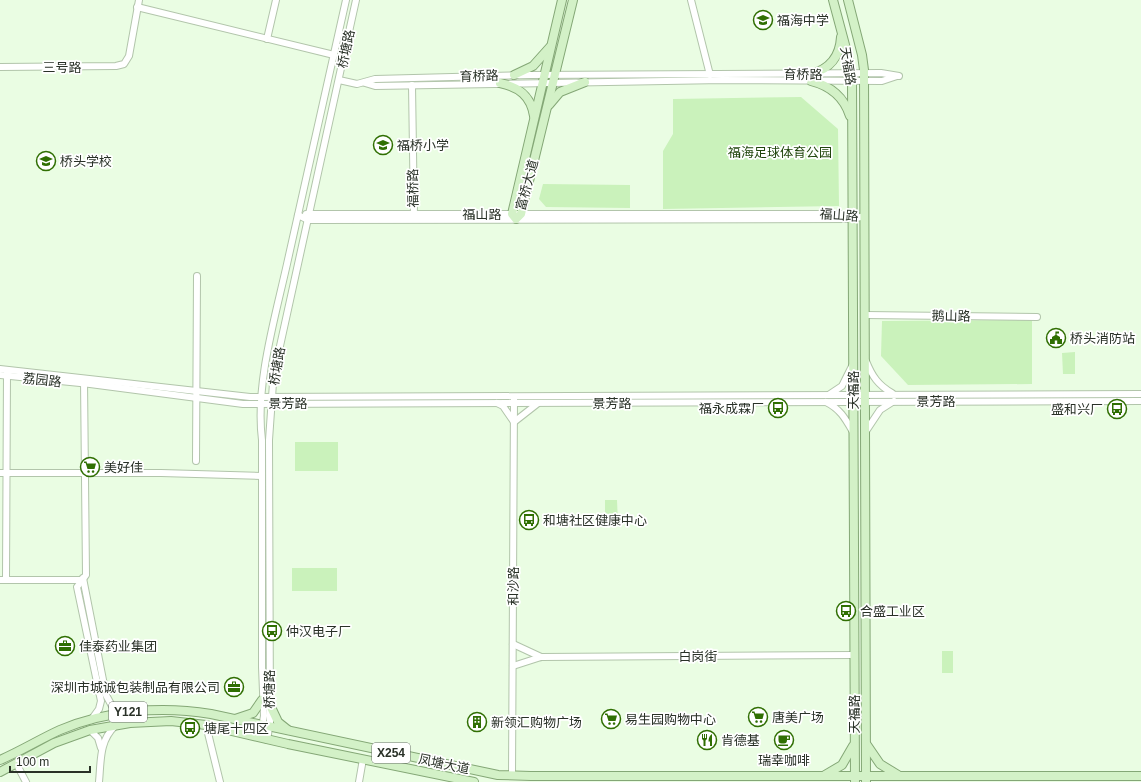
<svg xmlns="http://www.w3.org/2000/svg" width="1141" height="782" font-family="Helvetica,'Noto Sans SC',sans-serif">
  <rect width="100%" height="100%" fill="#eafde3"/>
  <g fill="#caf2bb">
    <polygon points="801,97 838,129 839,206 663,209 663,151 673,134 673,99"/>
    <polygon points="543,184 630,185 630,208 546,207 539,199"/>
    <polygon points="1032,320 1032,384 908,385 881,356 882,321"/>
    <polygon points="1075,352 1075,374 1063,374 1062,353"/>
    <rect x="295" y="442" width="43" height="29"/>
    <polygon points="605,500 617,500 618,524 605,524"/>
    <rect x="292" y="568" width="45" height="23"/>
    <rect x="942" y="651" width="11" height="22"/>
  </g>
  <g fill="none" stroke-linecap="round" stroke-linejoin="round">
    <g stroke="#b2c5ab" stroke-width="8">
      <g id="minor">
        <polyline points="691,0 710,75"/>
        <polyline points="137,7 334,55"/>
        <polyline points="267,39 276,0"/>
        <polyline points="0,67 116,66 124,64 129,56 139,0"/>
        <polyline points="339,80 357,84 375,79 531,75 881,73 899,76"/>
        <polyline points="365,83 375,86 723,80 882,81 897,76"/>
        <polyline points="412,85 414,217"/>
        <polyline points="306,214 856,214"/>
        <polyline points="298,215 308,220 852,219 865,216"/>
        <polyline points="865,315 1037,317"/>
        <path d="M 866,361 C 872,376 878,385 892,393"/>
        <polyline points="0,369 250,397 1141,394"/>
        <polyline points="0,375 90,384 243,404 1141,401"/>
        <polyline points="84,380 86,575 77,587 101,701 99,709 91,720"/>
        <polyline points="830,394 842,386 852,366"/>
        <path d="M 826,402 C 840,409 845,418 853,432"/>
        <polyline points="497,403 503,406 514,422 537,404"/>
        <polyline points="866,431 880,410 894,401"/>
        <polyline points="196,461 197,276"/>
        <polyline points="0,473 161,473 261,476"/>
        <polyline points="83,578 106,695 112,706 123,713"/>
        <polyline points="0,580 83,580"/>
        <polyline points="6,580 7,373"/>
        <polyline points="513,644 541,657"/>
        <polyline points="513,666 541,657 854,655"/>
        <polyline points="206,725 220,782"/>
        <polyline points="90,730 98,738 101,748"/>
        <path d="M 260,738 L 264,716 L 262,667 L 262,440 C 255,385 275,318 287,264 C 307,176 327,88 346,0"/>
        <polyline points="267,740 270,722 269,440 273,383 280,346 356,0"/>
        <polyline points="16,763 26,782"/>
        <polyline points="512,776 514,399"/>
        <path d="M 99,782 C 101,762 99,741 115,726"/>
        <polyline points="359,782 363,759"/>
      </g>
    </g>
    <g stroke="#84a776" stroke-width="10">
      <g id="major">
        <polyline points="562,0 512,214 516,219 521,214 573,0"/>
        <polyline points="833,0 848,56 852,79 855,782"/>
        <polyline points="848,0 862,55 864,70 866,782"/>
        <path d="M 811,74 C 830,69 840,56 841,37"/>
        <polyline points="514,75 533,66 550,47"/>
        <path d="M 811,81 C 831,86 844,97 850,116"/>
        <path d="M 500,83 C 519,87 531,96 534,116"/>
        <polyline points="549,105 560,92 585,82"/>
        <polyline points="270,705 278,722 288,730"/>
        <polyline points="235,719 253,713 262,700"/>
        <polyline points="867,745 880,764 898,775"/>
        <path d="M 0,760 C 21,751 40,739 60,730 C 107,710 161,706 211,714 L 498,775 L 531,776 L 1141,776"/>
        <polyline points="0,772 54,743 90,730 130,723 171,721 206,725 288,744 474,782"/>
        <polyline points="825,775 842,765 853,746"/>
      </g>
    </g>
    <use href="#minor" stroke="#fff" stroke-width="6"/>
    <use href="#major" stroke="#d3f1c7" stroke-width="8"/>
  </g>
  <defs>
    <g id="school-ring" transform="scale(1)"><circle r="9.5" fill="#fff" stroke="#306f03" stroke-width="1.5"/><path d="M0-5L7-2L0 1L-7-2ZM-4 1L0 2.5L4 1V4Q0 6-4 4Z" fill="#306f03"/></g>
    <g id="civic-ring" transform="scale(1)"><circle r="9.5" fill="#fff" stroke="#306f03" stroke-width="1.5"/><path d="M-.6-6.5H3V-4.5H.6V-3L4-1V1h2V6H-6V1h2V-1L-.6-3ZM-1.2 2.5V6h2.4V2.5Z" fill="#306f03"/></g>
    <g id="bus-ring" transform="scale(1)"><circle r="9.5" fill="#fff" stroke="#306f03" stroke-width="1.5"/><path d="M-5-6H5V4H4V6H2V4H-2V6H-4V4H-5ZM-3.5-4V0h7V-4ZM-3.5 1.2v1.5H-2V1.2ZM2 1.2v1.5H3.5V1.2Z" fill="#306f03"/></g>
    <g id="supermarket-ring" transform="scale(1)"><circle r="9.5" fill="#fff" stroke="#306f03" stroke-width="1.5"/><path d="M-6-5.5h2.5l.6 2H6L4.5 2H-2.5L-4.4-4H-6ZM-1.5 3.2a1.3 1.3 0 1 0 .1 0ZM3 3.2a1.3 1.3 0 1 0 .1 0Z" fill="#306f03"/></g>
    <g id="office-ring" transform="scale(1)"><circle r="9.5" fill="#fff" stroke="#306f03" stroke-width="1.5"/><path d="M-6-3h4V-5.5h4V-3h4V5H-6ZM-1-4.5V-3h2v-1.5ZM-6 0V1H6V0Z" fill="#306f03"/></g>
    <g id="building-ring" transform="scale(1)"><circle r="9.5" fill="#fff" stroke="#306f03" stroke-width="1.5"/><path d="M-4-6H4V6H1V3H-1V6H-4ZM-2.5-4.3h1.7v1.8h-1.7ZM.8-4.3h1.7v1.8H.8ZM-2.5-1h1.7V.8h-1.7ZM.8-1h1.7V.8H.8Z" fill="#306f03"/></g>
    <g id="restaurant-ring" transform="scale(1)"><circle r="9.5" fill="#fff" stroke="#306f03" stroke-width="1.5"/><path d="M-5-6h1v4h1v-4h1v4h1v-4h1v5L-1.5 .5V6h-2V.5L-5-1ZM5-6V6H3V1.5H1.5Q1.5-4 5-6Z" fill="#306f03"/></g>
    <g id="cafe-ring" transform="scale(1)"><circle r="9.5" fill="#fff" stroke="#306f03" stroke-width="1.5"/><path d="M-5.5-4.5H6V0H3Q3 3.5 0 3.5H-2.5Q-5.5 3.5-5.5 0ZM3-3.2v2h1.7v-2ZM-6 4.5H4V6H-6Z" fill="#306f03"/></g>
  </defs>
  <g fill-rule="evenodd">
    <use href="#school-ring" x="763" y="20"/>
    <use href="#school-ring" x="383" y="145"/>
    <use href="#school-ring" x="46" y="161"/>
    <use href="#civic-ring" x="1056" y="338"/>
    <use href="#bus-ring" x="778" y="408"/>
    <use href="#bus-ring" x="1117" y="409"/>
    <use href="#supermarket-ring" x="90" y="467"/>
    <use href="#bus-ring" x="529" y="520"/>
    <use href="#bus-ring" x="846" y="611"/>
    <use href="#bus-ring" x="272" y="631"/>
    <use href="#office-ring" x="65" y="646"/>
    <use href="#office-ring" x="234" y="687"/>
    <use href="#supermarket-ring" x="758" y="717"/>
    <use href="#supermarket-ring" x="611" y="719"/>
    <use href="#building-ring" x="477" y="722"/>
    <use href="#bus-ring" x="190" y="728"/>
    <use href="#restaurant-ring" x="707" y="740"/>
    <use href="#cafe-ring" x="784" y="740"/>
  </g>
  <g text-anchor="middle" dominant-baseline="central" stroke-width="3.5" stroke-linejoin="round" paint-order="stroke">
    <g fill="#fff" stroke="#696f68" stroke-width="1">
      <rect x="109" y="702" width="38" height="20" rx="3"/>
      <rect x="372" y="743" width="38" height="20" rx="3"/>
    </g>
    <g font-size="12" font-weight="bold" fill="#293127">
      <text x="128" y="712">Y121</text>
      <text x="391" y="753">X254</text>
    </g>
    <g font-size="13" fill="#293127" stroke="#fff" text-anchor="start">
      <text x="777" y="20">福海中学</text>
      <text x="397" y="145">福桥小学</text>
      <text x="60" y="161">桥头学校</text>
      <text x="1070" y="338">桥头消防站</text>
      <text x="764" y="408" text-anchor="end">福永成霖厂</text>
      <text x="1103" y="409" text-anchor="end">盛和兴厂</text>
      <text x="104" y="467">美好佳</text>
      <text x="543" y="520">和塘社区健康中心</text>
      <text x="860" y="611">合盛工业区</text>
      <text x="286" y="631">仲汉电子厂</text>
      <text x="79" y="646">佳泰药业集团</text>
      <text x="220" y="687" text-anchor="end">深圳市城诚包装制品有限公司</text>
      <text x="772" y="717">唐美广场</text>
      <text x="625" y="719">易生园购物中心</text>
      <text x="491" y="722">新领汇购物广场</text>
      <text x="204" y="728">塘尾十四区</text>
      <text x="721" y="740">肯德基</text>
      <text x="784" y="760" text-anchor="middle">瑞幸咖啡</text>
    </g>
    <g font-size="13" fill="#293127" stroke="#fff">
      <text transform="translate(346 49) rotate(-78)">桥塘路</text>
      <text transform="translate(848 66) rotate(81)">天福路</text>
      <text x="62" y="67">三号路</text>
      <text x="803" y="74">育桥路</text>
      <text transform="translate(479 76) rotate(-2)">育桥路</text>
      <text transform="translate(527 185) rotate(-75)">富桥大道</text>
      <text transform="translate(413 188) rotate(-91)">福桥路</text>
      <text x="482" y="214">福山路</text>
      <text transform="translate(839 215) rotate(4)">福山路</text>
      <text transform="translate(951 316) rotate(1)">鹅山路</text>
      <text transform="translate(277 366) rotate(-80)">桥塘路</text>
      <text transform="translate(42 380) rotate(6)">荔园路</text>
      <text transform="translate(853 390) rotate(-90)">天福路</text>
      <text x="936" y="401">景芳路</text>
      <text x="288" y="403">景芳路</text>
      <text x="612" y="403">景芳路</text>
      <text transform="translate(513 586) rotate(-90)">和沙路</text>
      <text x="698" y="656">白岗街</text>
      <text transform="translate(269 689) rotate(-90)">桥塘路</text>
      <text transform="translate(854 714) rotate(-90)">天福路</text>
      <text transform="translate(444 764) rotate(12)">凤塘大道</text>
    </g>
    <g font-size="13" fill="#21460d" stroke="#fff">
      <text x="780" y="152">福海足球体育公园</text>
    </g>
  </g>
  <path d="M10 766v6h80v-6" fill="none" stroke="#293127" stroke-width="2"/>
  <text x="16" y="766" font-size="12" fill="#293127" stroke="#ffffff" stroke-width="3" paint-order="stroke">100 m</text>
</svg>
